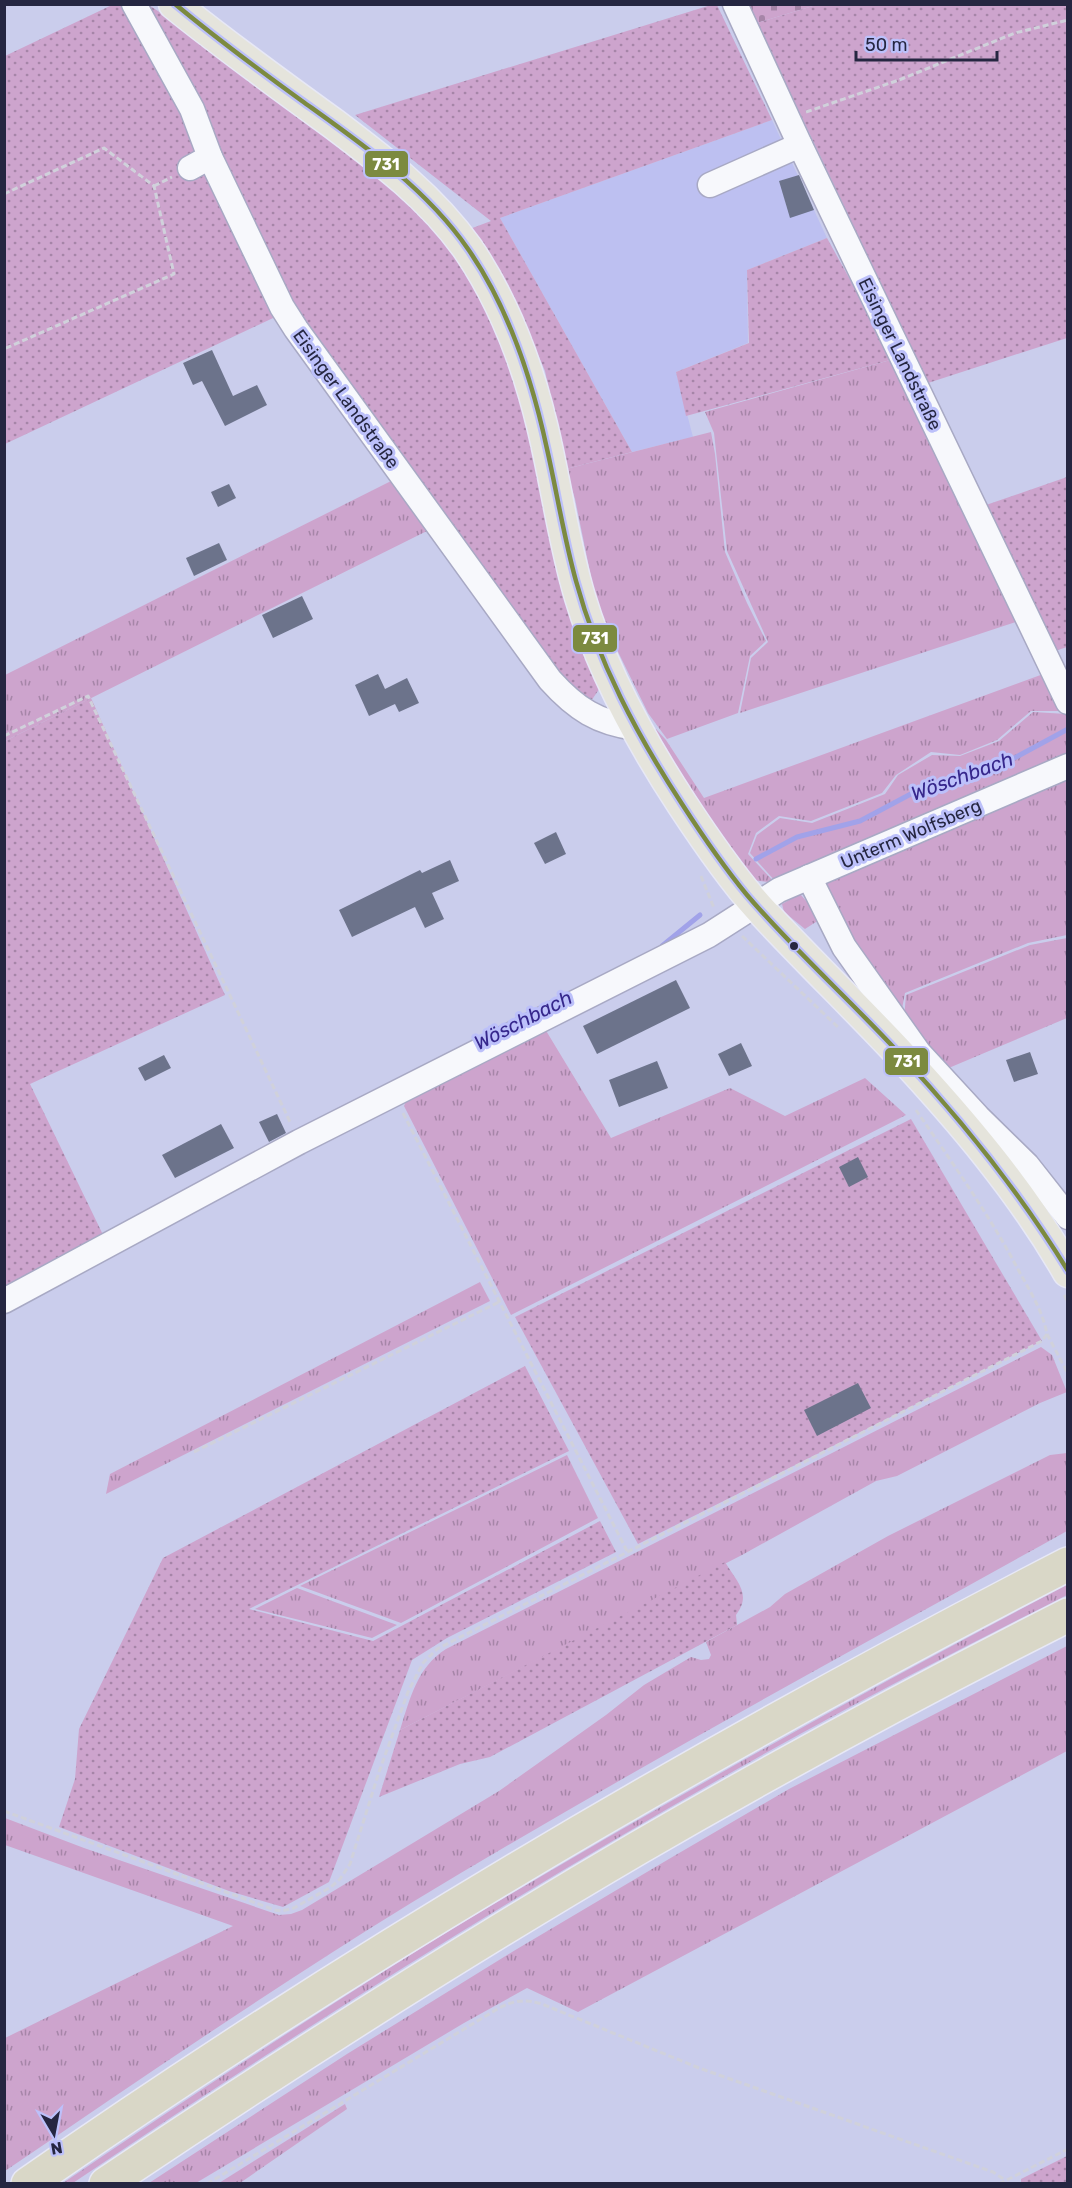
<svg xmlns="http://www.w3.org/2000/svg" width="1072" height="2188" font-family="Rubik,sans-serif">
  <defs>
    <pattern id="grass-tufts" width="24" height="20" patternUnits="userSpaceOnUse" patternTransform="scale(1.5)"><rect width="24" height="20" fill="#cda4cd"/><path d="M3 7l-1-3M5 7V3M7 7l1-3M15 17l-1-3M17 17v-4M19 17l1-3" fill="none" stroke="#a685a8"/></pattern>
    <pattern id="cemetery-stones" width="16" height="16" patternUnits="userSpaceOnUse" patternTransform="scale(1.5)"><rect width="16" height="16" fill="#cda4cd"/><path d="M2 7V4a2 2 0 0 1 4 0v3zM10 15v-3a2 2 0 0 1 4 0v3z" fill="#a685a8"/></pattern>
    <pattern id="garden-dots" width="8" height="8" patternUnits="userSpaceOnUse" patternTransform="scale(1.5)"><rect width="8" height="8" fill="#cda4cd"/><path d="M2 2h.1M6 6h.1" fill="none" stroke="#a685a8" stroke-width="1.8" stroke-linecap="round"/></pattern>
  </defs>
  <rect width="100%" height="100%" fill="#cacdec"/>
  <polygon fill="#bdc0f1" points="772,120 827,238 747,270 748,343 676,372 693,437 632,452 500,218"/>
  <g fill="url(#grass-tufts)">
    <polygon points="894,359 1019,621 740,713 751,658 768,642 727,551 714,433 705,412"/>
    <polygon points="711,432 715,454 725,552 747,603 766,641 750,656 738,713 667,739 648,713 598,611 575,499 566,469"/>
    <polygon points="399,477 435,527 5,741 5,675"/>
    <polygon points="1046,673 1065,711 1031,711 997,740 960,755 931,752 896,775 882,793 811,821 779,816 756,833 748,854 775,883 752,880 648,734 656,729 666,740 704,798"/>
    <polygon points="1033,712 1067,714 1067,754 775,881 750,853 757,835 780,818 812,823 885,794 898,775 932,755 960,756 999,741"/>
    <polygon points="1067,777 1067,935 1028,943 905,993 901,1014 821,888 831,877"/>
    <polygon points="800,894 808,903 819,920 805,929 784,912 782,904"/>
    <polygon points="1067,938 1067,1018 944,1070 904,1019 906,995 1030,945"/>
    <polygon points="545,1029 611,1138 730,1088 785,1116 865,1078 906,1115 511,1315 404,1106 407,1099"/>
    <polygon points="480,1282 490,1301 106,1494 110,1474"/>
    <path d="M 1041,1347 L 1052,1355 L 1067,1392 L 1040,1403 L 897,1476 L 876,1481 L 742,1555 L 400,1730 C 410,1699 417,1667 446,1649 Z"/>
    <path d="M 1067,1453 L 1067,1531 C 847,1653 626,1773 411,1903 C 273,1988 139,2080 5,2171 L 5,2038 L 233,1926 L 5,1845 L 5,1818 L 84,1848 L 279,1915 L 291,1914 L 302,1910 L 499,1791 L 606,1715 L 644,1685 L 691,1657 L 701,1660 L 709,1659 L 711,1655 L 706,1642 L 770,1607 L 785,1594 L 888,1536 L 1050,1455 Z"/>
    <polygon points="567,1455 598,1518 401,1623 300,1586"/>
    <path d="M 1067,1585 L 1067,1595 C 978,1640 888,1686 800,1734 C 550,1872 308,2024 73,2183 L 63,2183 C 199,2091 336,1999 477,1914 C 671,1799 868,1689 1067,1585 Z"/>
    <polygon points="297,1588 397,1625 372,1638 255,1609"/>
    <polygon points="1067,1646 1067,1751 578,2012 527,1988 464,2023 196,2183 149,2183 347,2054 517,1949 674,1856 789,1789"/>
    <polygon points="345,2104 347,2109 240,2183 219,2183"/>
  </g>
  <polygon fill="url(#cemetery-stones)" points="748,5 816,5 757,23"/>
  <g fill="url(#garden-dots)">
    <polygon points="112,5 149,5 177,24 385,179 457,251 516,367 602,685 589,704 583,706 288,311 5,444 5,56"/>
    <polygon points="711,5 717,5 772,120 500,218 632,452 566,469 545,371 517,305 467,230 491,221 355,115"/>
    <polygon points="816,5 1067,5 1067,338 928,383 757,23"/>
    <polygon points="827,238 894,359 686,416 676,372 749,343 747,270"/>
    <polygon points="1067,477 1067,647 1049,653 986,505"/>
    <polygon points="91,698 225,995 30,1084 106,1241 5,1295 5,741"/>
    <polygon points="911,1119 1042,1341 638,1544 515,1317"/>
    <polygon points="525,1366 569,1451 249,1609 373,1641 600,1521 616,1552 447,1638 412,1660 329,1882 283,1907 229,1891 59,1827 75,1779 79,1729 163,1558"/>
    <path d="M 725,1562 C 737,1582 752,1594 736,1615 L 737,1625 L 490,1757 L 460,1764 L 379,1797 L 400,1730 Z"/>
    <polygon points="1067,2156 1067,2183 1021,2183 1021,2179"/>
  </g>
  <g fill="none" stroke-linecap="round" stroke-linejoin="round">
    <g stroke="#a1a2e9" stroke-width="5">
      <polyline points="756,859 797,837 860,821 924,787 1005,763 1068,729"/>
      <polyline points="662,946 700,915"/>
    </g>
  </g>
  <g fill="#6c738b">
    <polygon points="799,175 814,210 790,218 779,181"/>
    <polygon points="212,350 233,396 257,385 267,405 225,426 202,381 193,385 183,363"/>
    <polygon points="229,484 236,498 218,507 211,492"/>
    <polygon points="219,543 227,560 194,576 186,558"/>
    <polygon points="302,596 313,619 273,638 262,615"/>
    <polygon points="378,674 385,689 407,678 419,703 399,712 395,704 369,716 355,685"/>
    <polygon points="556,832 566,854 545,864 534,843"/>
    <polygon points="450,860 459,881 432,893 444,919 425,928 415,907 352,937 339,910 420,870 422,873"/>
    <polygon points="676,980 690,1008 597,1054 583,1026"/>
    <polygon points="741,1043 752,1066 729,1076 718,1054"/>
    <polygon points="1030,1052 1038,1074 1014,1082 1006,1060"/>
    <polygon points="164,1055 171,1068 145,1081 138,1068"/>
    <polygon points="657,1061 668,1088 619,1107 609,1080"/>
    <polygon points="277,1114 286,1133 269,1142 259,1122"/>
    <polygon points="221,1124 234,1148 175,1178 162,1155"/>
    <polygon points="858,1157 868,1177 849,1187 839,1167"/>
    <polygon points="858,1383 871,1408 817,1436 804,1410"/>
  </g>
  <g fill="none" stroke-linecap="round" stroke-linejoin="round">
    <g stroke="#a8a9c4" stroke-width="27">
      <g id="minor">
        <path d="M 134,4 L 192,109 L 210,157 L 282,307 L 296,329 L 550,680 C 576,709 598,723 636,728"/>
        <polyline points="735,4 800,145 1068,702"/>
        <polyline points="190,168 210,157"/>
        <polyline points="710,185 800,145"/>
        <polyline points="809,877 844,947 919,1053 978,1117 1027,1165 1068,1217"/>
        <polyline points="4,1301 299,1142 709,935 779,890 1068,766"/>
      </g>
    </g>
    <g stroke="#e7e8f6" stroke-width="33">
      <path id="major" d="M 174,4 C 226,46 280,85 334,124 C 383,161 432,198 468,249 C 504,302 527,363 542,425 C 556,482 563,541 580,597 C 602,671 640,740 682,804 C 705,839 730,876 758,907 C 803,956 851,1002 897,1051 C 961,1120 1021,1190 1068,1272"/>
    </g>
    <g stroke="#e7e8f6" stroke-width="36">
      <g id="highway">
        <path d="M 28,2184 C 359,1953 709,1749 1068,1564"/>
        <path d="M 106,2184 C 280,2067 457,1954 638,1848 C 779,1766 922,1689 1068,1615"/>
      </g>
    </g>
    <g stroke="#d0d1db" stroke-width="3" stroke-dasharray="6 3" stroke-linecap="butt">
      <polyline points="806,112 899,80 1015,33 1068,20"/>
      <polyline points="154,186 172,177"/>
      <polyline points="4,194 104,148 154,186 174,274 4,349"/>
      <polyline points="4,736 88,696 291,1124"/>
      <polyline points="701,876 714,908"/>
      <polyline points="742,936 840,1029"/>
      <polyline points="403,1113 628,1553"/>
      <polyline points="1064,1295 1068,1302"/>
      <polyline points="1047,1334 1068,1374"/>
      <polyline points="194,1452 499,1302"/>
      <path d="M 4,1811 L 275,1910 L 282,1911 L 294,1908 L 331,1887 L 340,1879 L 350,1864 L 379,1772 L 408,1692 L 423,1663 L 437,1649 L 1042,1341 L 1047,1334 C 1043,1313 1032,1294 1021,1275 C 991,1217 953,1164 916,1110"/>
      <path d="M 207,2184 L 499,2008 C 515,2000 525,1999 542,2004 L 699,2068 L 993,2172 L 1005,2180"/>
      <polyline points="999,2184 1068,2149"/>
    </g>
    <use href="#minor" stroke="#f7f8fc" stroke-width="24"/>
    <use href="#major" stroke="#e5e4dc" stroke-width="30"/>
    <use href="#highway" stroke="#d9d7c7" stroke-width="33"/>
    <g stroke="#bcc0fa" stroke-width="9">
      <path id="bus-1" d="M 175,4 C 216,38 259,70 302,101 C 362,144 426,188 468,249 C 509,308 532,379 547,449 C 557,493 564,538 576,581 C 598,662 637,735 682,804 C 702,835 723,866 747,895 C 794,950 848,998 897,1051 C 961,1119 1019,1191 1068,1271"/>
    </g>
    <use href="#bus-1" stroke="#7c8a40" stroke-width="4.5"/>
  </g>
  <circle fill="#252641" stroke="#bcc0fa" stroke-width="2" cx="794" cy="946" r="5"/>
  <g text-anchor="middle" dominant-baseline="central" stroke-width="6" stroke-linejoin="round" paint-order="stroke">
    <g font-size="18" fill="#252641" stroke="#bcc0fa">
      <text transform="translate(900 354) rotate(64)">Eisinger Landstraße</text>
      <text transform="translate(346 399) rotate(54)">Eisinger Landstraße</text>
      <text transform="translate(911 834) rotate(-23)">Unterm Wolfsberg</text>
    </g>
    <g font-size="20" font-style="italic" fill="#36278c" stroke="#bcc0fa">
      <text transform="translate(962 776) rotate(-20)">Wöschbach</text>
      <text transform="translate(523 1020) rotate(-27)">Wöschbach</text>
    </g>
  </g>
  <g stroke="#bcc0fa" stroke-width="2">
    <rect x="364" y="150" width="45" height="28" rx="6" fill="#7c8a40"/>
    <rect x="572" y="624" width="46" height="29" rx="6" fill="#7c8a40"/>
    <rect x="884" y="1047" width="45" height="29" rx="6" fill="#7c8a40"/>
  </g>
  <g font-size="16" text-anchor="middle" font-weight="bold" fill="#fff">
    <text x="386" y="170">731</text>
    <text x="595" y="644">731</text>
    <text x="907" y="1067">731</text>
  </g>
  <rect width="1072" height="2188" fill="none" stroke="#252641" stroke-width="12"/>
  <g transform="translate(54 2134) rotate(170)" stroke="#bcc0fa" stroke-width="4.5" paint-order="stroke">
  <path d="M0-4.5L10 22L0 15L-10 22Z" fill="#252641"/>
  <text y="-9" font-size="16" font-weight="bold" text-anchor="middle" fill="#252641">N</text>
  </g>
  <path d="M856 51v9h141v-9" fill="none" stroke="#252641" stroke-width="3"/>
  <text x="865" y="51" font-size="18" fill="#252641" stroke="#bcc0fa" stroke-width="4.5" paint-order="stroke">50 m</text>
</svg>
